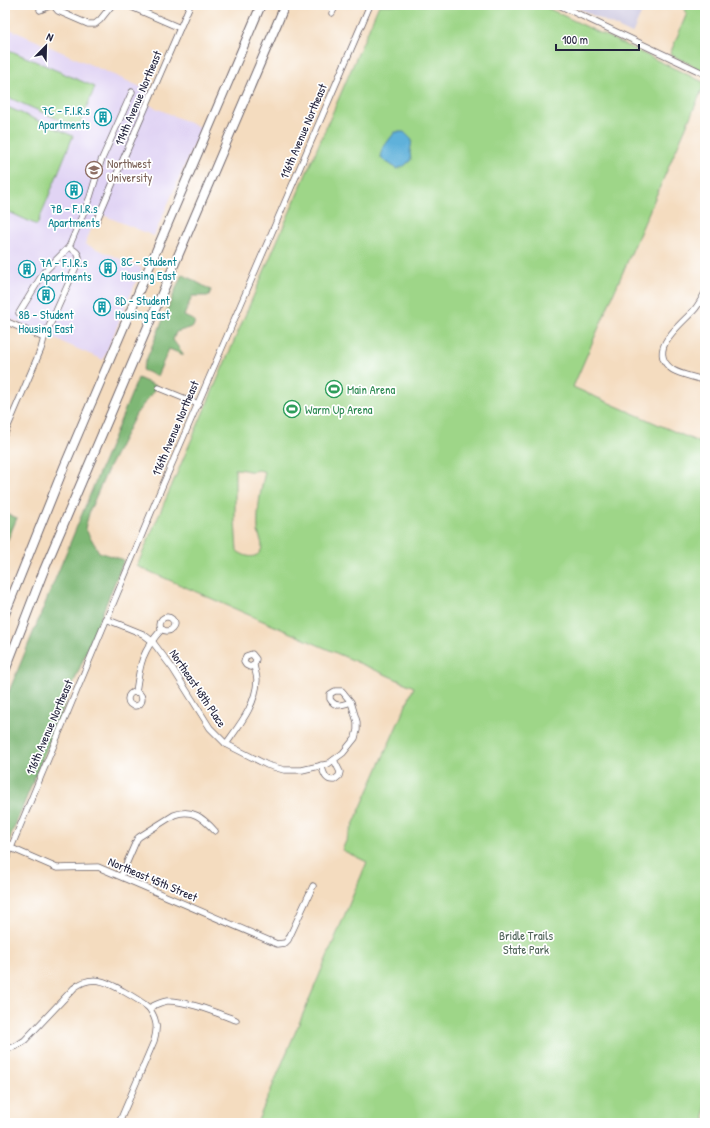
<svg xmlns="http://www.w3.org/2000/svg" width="710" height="1128" font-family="'Patrick Hand',sans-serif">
  <rect width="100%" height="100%" fill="#fff"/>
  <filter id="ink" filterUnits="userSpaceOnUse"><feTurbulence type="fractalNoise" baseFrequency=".025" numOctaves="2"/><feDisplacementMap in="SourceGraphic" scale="8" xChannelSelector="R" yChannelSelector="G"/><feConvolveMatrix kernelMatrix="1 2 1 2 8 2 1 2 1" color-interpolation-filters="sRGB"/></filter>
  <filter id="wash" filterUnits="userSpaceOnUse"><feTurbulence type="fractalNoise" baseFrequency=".012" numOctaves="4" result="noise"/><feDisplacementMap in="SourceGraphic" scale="16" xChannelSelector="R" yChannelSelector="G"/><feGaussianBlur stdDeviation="0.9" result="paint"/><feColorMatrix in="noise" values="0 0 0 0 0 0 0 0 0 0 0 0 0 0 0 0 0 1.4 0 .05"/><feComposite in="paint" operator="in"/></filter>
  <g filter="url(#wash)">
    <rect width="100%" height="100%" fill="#f4dcbf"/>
    <polygon fill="#e1d4f4" points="5,27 150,91 145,103 201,128 154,236 98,213 85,244 142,268 103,360 5,317"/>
    <polygon fill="#c5c0db" points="571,5 645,5 632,34"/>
    <g fill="#9ed688" stroke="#607c62" fill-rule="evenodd">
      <path d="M 379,5 L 541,5 L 705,83 L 573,387 L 705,445 L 705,1123 L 257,1123 L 367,862 L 342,850 L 414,687 L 137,566 ZM 235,469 C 240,469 244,470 249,471 C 257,472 255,468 265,472 C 260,493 257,510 258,531 C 259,538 265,545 260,552 C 254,560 244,556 237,551 L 235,521 Z"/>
      <polygon points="682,5 705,5 705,72 670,54 687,13"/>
      <polygon points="9,50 95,87 78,128 5,96 5,60"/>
      <polygon points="5,106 73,136 37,225 5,210"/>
    </g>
    <g fill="#7eb774" stroke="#506c58">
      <polygon points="182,274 211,290 209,296 192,296 184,316 195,321 193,327 176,332 173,340 184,355 169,349 157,376 142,370"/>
      <polygon points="138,378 156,386 153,392 136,414 109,467 90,510 85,528 99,552 124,560 5,850 5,701"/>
      <polygon points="5,513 17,518 5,546"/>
    </g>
    <polygon fill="#5fb1da" stroke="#406a8a" points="395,132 404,132 412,140 410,153 411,160 404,166 397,169 381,158 382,149"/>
  </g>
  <g filter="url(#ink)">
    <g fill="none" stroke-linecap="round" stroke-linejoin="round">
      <g stroke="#6c6369" stroke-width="7">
        <g id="minor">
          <polyline points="53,5 58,11 88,24 95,24 100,20 112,5"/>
          <polyline points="127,5 180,28"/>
          <polyline points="559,5 705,74"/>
          <polyline points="40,10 52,5"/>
          <polyline points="332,13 336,5"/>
          <polyline points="96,222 190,5"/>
          <path d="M 705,293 C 702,298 699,304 695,309 C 682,324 644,350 673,370 C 681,375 696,377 705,381"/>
          <polyline points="19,313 44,272 69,247 90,197 101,161 132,92"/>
          <polyline points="5,321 44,338"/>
          <polyline points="159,388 198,404"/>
          <path d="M 5,433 L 41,349 L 44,338 L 79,260 C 80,253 74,250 69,247"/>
          <circle cx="167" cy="624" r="7"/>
          <path d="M 106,619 L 143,634 L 152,641 L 173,669 L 210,728 L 226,744 L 267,765 L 284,770 L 302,770 L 328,764 L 343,753 L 355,738 L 357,730 L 357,722 L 351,702 C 342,705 335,708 330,699 L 330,694 L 335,691 L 342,691 L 351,702"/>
          <path d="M 136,692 C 140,663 142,651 162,629"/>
          <circle cx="135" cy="699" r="7"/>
          <path d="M 226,744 C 240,724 256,705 257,680 C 257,676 254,667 254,665 C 255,663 256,661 256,659 L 252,654 L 246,656 L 244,662 L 246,665 L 250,667 L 254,665"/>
          <path d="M 321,765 C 324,773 325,781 334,780 L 339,776 L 340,772 L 334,760"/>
          <polyline points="11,848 57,868 98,867 277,944 285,943 288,940 313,886"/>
          <polyline points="5,862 158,496 370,5"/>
          <path d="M 121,876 L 137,839 L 139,837 L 174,815 C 192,808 203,818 215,831"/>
          <path d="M 5,1050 L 16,1046 L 25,1040 L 74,988 C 91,974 106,981 123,991 C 132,996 141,1001 149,1008 C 155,1005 160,1002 167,1001 C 185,1000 219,1014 236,1020"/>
          <path d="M 119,1123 L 154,1041 C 158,1027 157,1020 149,1008"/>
        </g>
      </g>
      <g stroke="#6c6369" stroke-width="10">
        <g id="highway">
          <polyline points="5,614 64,467 261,5"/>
          <polyline points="5,671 44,570 285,5"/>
        </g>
      </g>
      <use href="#minor" stroke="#fff" stroke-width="5.5"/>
      <use href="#highway" stroke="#fff" stroke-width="8"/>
    </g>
  </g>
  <defs>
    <g id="building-ring" transform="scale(0.9)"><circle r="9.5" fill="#fff" stroke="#0f9aa8" stroke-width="1.5"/><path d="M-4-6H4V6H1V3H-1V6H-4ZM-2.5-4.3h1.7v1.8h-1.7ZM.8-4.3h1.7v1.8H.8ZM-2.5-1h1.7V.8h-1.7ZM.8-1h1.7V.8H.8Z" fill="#0f9aa8"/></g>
    <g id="university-ring" transform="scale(0.9)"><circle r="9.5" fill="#fff" stroke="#8d6e63" stroke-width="1.5"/><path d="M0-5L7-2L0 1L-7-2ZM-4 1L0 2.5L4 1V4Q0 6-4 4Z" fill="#8d6e63"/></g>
    <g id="stadium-ring" transform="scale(0.9)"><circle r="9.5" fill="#fff" stroke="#2e9e5b" stroke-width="1.5"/><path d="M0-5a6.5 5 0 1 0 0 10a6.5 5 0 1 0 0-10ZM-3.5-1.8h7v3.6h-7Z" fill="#2e9e5b"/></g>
  </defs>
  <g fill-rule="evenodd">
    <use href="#building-ring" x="103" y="117"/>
    <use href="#university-ring" x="94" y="170"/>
    <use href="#building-ring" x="74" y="190"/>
    <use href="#building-ring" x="108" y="268"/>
    <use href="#building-ring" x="27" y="269"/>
    <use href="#building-ring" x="46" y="295"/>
    <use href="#building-ring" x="102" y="307"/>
    <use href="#stadium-ring" x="334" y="389"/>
    <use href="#stadium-ring" x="292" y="409"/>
  </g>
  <g text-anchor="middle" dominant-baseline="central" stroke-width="3.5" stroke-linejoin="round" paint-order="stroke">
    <g font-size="12" fill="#22223b" stroke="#fff">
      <text transform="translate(138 98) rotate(-67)">114th Avenue Northeast</text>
      <text transform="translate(303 131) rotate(-67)">116th Avenue Northeast</text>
      <text transform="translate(175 428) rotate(-67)">116th Avenue Northeast</text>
      <text transform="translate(198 688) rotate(56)">Northeast 48th Place</text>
      <text transform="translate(49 727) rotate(-67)">116th Avenue Northeast</text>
      <text transform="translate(153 879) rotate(23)">Northeast 45th Street</text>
    </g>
    <g font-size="12" fill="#0d838f" stroke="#fff" text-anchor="start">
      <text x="90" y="110" text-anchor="end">7C - F.I.R.s<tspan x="90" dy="14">Apartments</tspan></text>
      <text x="74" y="208" text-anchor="middle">7B - F.I.R.s<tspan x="74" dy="14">Apartments</tspan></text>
      <text x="121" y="261">8C - Student<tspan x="121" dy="14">Housing East</tspan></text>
      <text x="40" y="262">7A - F.I.R.s<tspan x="40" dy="14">Apartments</tspan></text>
      <text x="115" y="300">8D - Student<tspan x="115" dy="14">Housing East</tspan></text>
      <text x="46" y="314" text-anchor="middle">8B - Student<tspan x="46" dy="14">Housing East</tspan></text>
    </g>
    <g font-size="12" fill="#785e54" stroke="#fff" text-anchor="start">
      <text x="107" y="163">Northwest<tspan x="107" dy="14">University</tspan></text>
    </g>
    <g font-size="12" fill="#27864d" stroke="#fff" text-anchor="start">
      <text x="347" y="389">Main Arena</text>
      <text x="305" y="409">Warm Up Arena</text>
    </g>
    <g font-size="12" fill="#4d6156" stroke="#fff">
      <text x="526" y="935">Bridle Trails<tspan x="526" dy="14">State Park</tspan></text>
    </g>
  </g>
  <rect width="710" height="1128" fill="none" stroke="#fff" stroke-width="20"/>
  <g transform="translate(46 46) rotate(23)" stroke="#ffffff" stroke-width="3" paint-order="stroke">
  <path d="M0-3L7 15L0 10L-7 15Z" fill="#22223b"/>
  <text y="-6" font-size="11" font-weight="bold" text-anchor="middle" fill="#22223b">N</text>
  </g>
  <path d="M556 44v6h83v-6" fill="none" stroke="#22223b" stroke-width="2"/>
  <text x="562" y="44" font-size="12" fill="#22223b" stroke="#ffffff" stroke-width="3" paint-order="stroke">100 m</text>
</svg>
